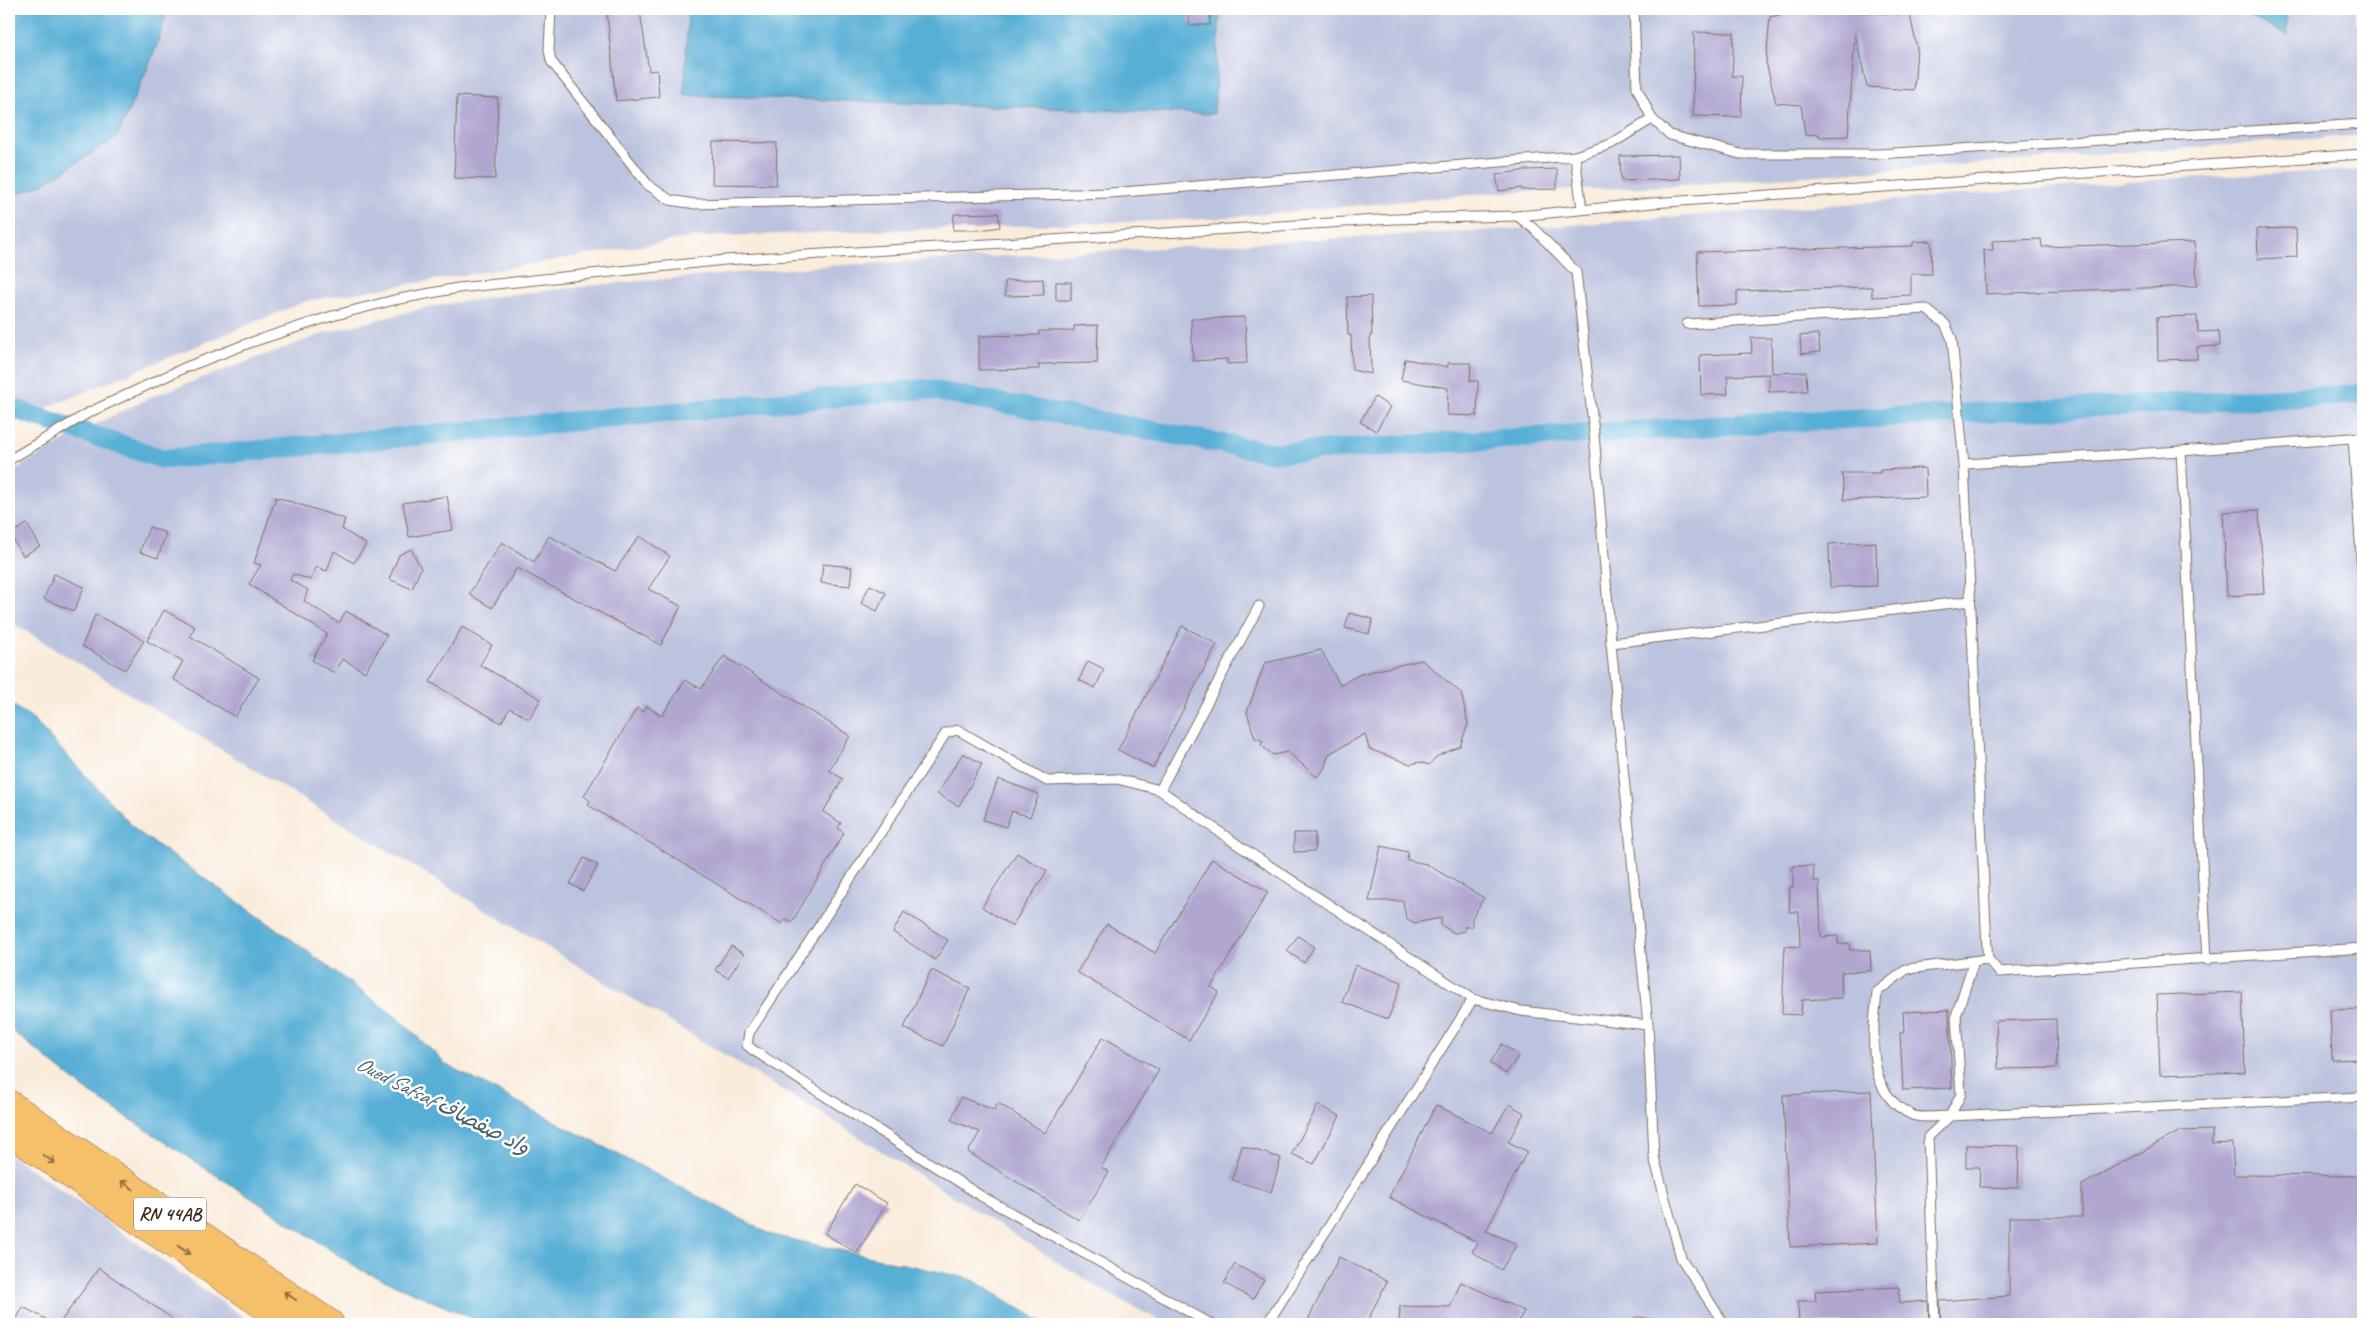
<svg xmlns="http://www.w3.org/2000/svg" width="2372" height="1333" font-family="Caveat,'Playpen Sans Arabic',sans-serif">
  <rect width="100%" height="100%" fill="#fff"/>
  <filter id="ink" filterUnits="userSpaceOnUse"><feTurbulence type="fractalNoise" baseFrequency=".02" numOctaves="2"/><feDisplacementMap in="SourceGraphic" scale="10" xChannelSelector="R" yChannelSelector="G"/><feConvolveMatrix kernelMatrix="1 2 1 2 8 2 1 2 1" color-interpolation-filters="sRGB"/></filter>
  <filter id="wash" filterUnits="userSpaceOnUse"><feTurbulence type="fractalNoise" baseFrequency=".0096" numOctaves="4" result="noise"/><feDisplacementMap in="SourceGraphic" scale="20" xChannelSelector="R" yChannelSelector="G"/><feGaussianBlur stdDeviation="1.12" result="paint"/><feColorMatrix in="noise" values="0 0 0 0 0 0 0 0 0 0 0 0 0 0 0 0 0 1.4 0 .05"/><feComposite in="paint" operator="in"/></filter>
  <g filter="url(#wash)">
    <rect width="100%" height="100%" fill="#f9ecdb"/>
    <g fill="#bcc3de">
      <polygon points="168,9 688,9 684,95 1214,114 1220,9 2231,9 2287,35 2286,9 2355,9 2356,24 2363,23 2363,135 1669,186 1490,193 1210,219 695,237 306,301 46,408 14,399 9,391 9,197 43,184 117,137 154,53"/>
      <polygon points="2363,170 2363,1324 1166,1324 1102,1290 819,1112 9,621 9,473 72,436 151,397 328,332 429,307 506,295 607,284 824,266 1533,228 2180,178"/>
      <polygon points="9,1154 253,1324 9,1324"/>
    </g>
    <g fill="#59afd6" stroke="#4a6c7a">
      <polygon points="9,9 168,9 154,53 117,137 43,184 9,197"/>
      <polygon points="688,9 1220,9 1214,114 684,95"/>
      <polygon points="2231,9 2286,9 2288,35 2237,11"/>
      <polygon points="9,703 31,717 137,831 288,937 399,1019 447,1065 772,1235 971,1279 1046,1324 485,1324 361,1270 87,1091 9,1028"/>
    </g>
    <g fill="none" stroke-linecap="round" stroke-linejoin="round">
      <polyline stroke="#59afd6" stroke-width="20" points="9,407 163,459 925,389 1274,453 1763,423 2363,394"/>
    </g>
    <g id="blocks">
      <g fill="#b0a6d0">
        <rect x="1189" y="9" width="21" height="16"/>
        <polygon points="1826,10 1910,15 1917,48 1914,90 1867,87 1855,34 1848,136 1819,137 1819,134 1805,135 1801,105 1776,103 1766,62 1770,17 1799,11 1815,12"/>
        <polygon points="640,11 649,71 657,70 659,97 616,101 607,14"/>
        <polygon points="1694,32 1734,33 1732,76 1742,76 1741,117 1693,116"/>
        <polygon points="457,96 498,98 495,179 454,178"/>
        <polygon points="713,142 777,143 776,185 712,184"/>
        <polygon points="1679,155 1680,179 1621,181 1620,156"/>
        <polygon points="1557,169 1557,189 1522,190 1522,188 1499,191 1496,175 1526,170"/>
        <polygon points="998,213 1000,227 980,230 953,230 954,214"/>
        <polygon points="2296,228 2297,257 2258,259 2257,229"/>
        <polygon points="2041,239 2042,247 2195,242 2197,286 1986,294 1984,250 1993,250 1992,241"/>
        <polygon points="1931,241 1932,274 1911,274 1911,295 1872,297 1872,287 1737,291 1737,305 1699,306 1697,252 1913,246 1913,242"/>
        <polygon points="1043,279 1044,295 1005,296 1005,281"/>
        <rect x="1056" y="282" width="15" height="18"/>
        <polygon points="1371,296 1372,335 1370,335 1371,374 1352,370 1351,335 1348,335 1347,297"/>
        <polygon points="2197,316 2198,332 2219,331 2220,346 2197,347 2197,359 2158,360 2157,317"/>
        <polygon points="1245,317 1247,363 1227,364 1227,359 1193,361 1191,319"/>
        <polygon points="1098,325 1097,363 1039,364 1039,369 979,370 979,336 1039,335 1039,331 1074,331 1074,326"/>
        <polygon points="1818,334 1820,352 1801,354 1800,336"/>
        <polygon points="1751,338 1771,338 1772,373 1806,372 1807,391 1769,392 1769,374 1727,376 1728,394 1701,395 1700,355 1752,353"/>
        <polygon points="1405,359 1448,367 1448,363 1471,363 1470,381 1478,381 1477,416 1447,415 1448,388 1401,380"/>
        <polygon points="1375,397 1390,407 1376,431 1360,422"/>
        <polygon points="1925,468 1926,497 1844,500 1842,473 1880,473 1880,470"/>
        <polygon points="447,496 453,530 409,537 403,503"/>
        <polygon points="276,497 345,519 342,529 366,544 354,563 334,551 327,571 316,567 311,580 293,574 290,580 308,590 304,601 339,623 346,611 387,635 365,672 342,659 334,673 312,660 327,634 249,584 261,565 254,563"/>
        <polygon points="2259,510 2264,594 2227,596 2223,512"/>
        <polygon points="27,524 40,546 23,556 10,534"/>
        <polygon points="149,527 166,533 158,558 140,552"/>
        <polygon points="549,536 615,571 639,536 670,556 648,589 681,606 661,645 517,568 492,608 469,594 502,542 534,562"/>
        <polygon points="1876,542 1877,586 1830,587 1829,544"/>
        <polygon points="411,549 421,568 412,589 389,579 399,555"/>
        <polygon points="823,564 852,567 850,586 821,583"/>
        <polygon points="54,574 84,587 74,611 44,599"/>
        <polygon points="870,585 886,593 877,611 861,603"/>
        <polygon points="164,610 195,627 190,636 259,678 235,717 173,679 183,661 147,641"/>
        <polygon points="1349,613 1373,619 1369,634 1345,628"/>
        <polygon points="95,615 124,628 144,641 125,670 82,646"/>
        <polygon points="1182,626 1217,644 1153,768 1118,750"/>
        <polygon points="462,627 492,645 480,665 541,699 529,719 510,708 501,723 430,682"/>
        <polygon points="1321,650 1340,685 1360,674 1422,660 1461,693 1468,724 1460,746 1436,757 1429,765 1420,762 1410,764 1369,749 1365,734 1329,754 1324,769 1317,777 1288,752 1273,755 1261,745 1263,741 1255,738 1247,712 1265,663"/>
        <polygon points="724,656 850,736 829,770 843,779 823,812 841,823 838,828 844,833 792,922 785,919 782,924 588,805 590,801 584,796 637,708 644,712 647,706 662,716 685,680 701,689"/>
        <polygon points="1088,661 1104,669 1095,688 1079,680"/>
        <polygon points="963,753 982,764 959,806 937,794"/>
        <polygon points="998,779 1039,794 1030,817 1012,811 1006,827 983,820"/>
        <polygon points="1294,833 1315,833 1315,851 1294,852"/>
        <polygon points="1381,846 1408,852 1407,860 1426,864 1484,898 1472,918 1472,927 1464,927 1465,931 1454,933 1441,925 1441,918 1414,923 1406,918 1403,901 1369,901"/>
        <polygon points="1017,853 1047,871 1012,926 982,907"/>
        <polygon points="584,858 598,865 583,891 570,884"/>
        <polygon points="1212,859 1268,892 1211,987 1219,992 1189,1040 1077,972 1107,924 1155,953"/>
        <polygon points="1793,866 1813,866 1814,881 1819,881 1821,937 1838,936 1838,944 1849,943 1850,950 1870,950 1871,971 1841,972 1842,998 1802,1000 1801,1015 1782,1014 1785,946 1800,947 1799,912 1789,912 1790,887 1793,887"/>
        <polygon points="904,912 948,940 935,960 893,932"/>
        <polygon points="1298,936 1314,947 1304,963 1287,951"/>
        <polygon points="731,946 744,954 728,978 715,970"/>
        <polygon points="1355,965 1402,982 1388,1019 1342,1002"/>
        <polygon points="931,970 970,988 943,1046 904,1028"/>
        <polygon points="2242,992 2245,1072 2160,1075 2157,995"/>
        <polygon points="2363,1009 2363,1059 2332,1060 2330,1010"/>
        <polygon points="1949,1010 1952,1088 1903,1090 1900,1033 1904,1032 1903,1012"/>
        <polygon points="2056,1019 2057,1068 1998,1069 1996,1021"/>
        <polygon points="1103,1037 1159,1070 1101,1167 1109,1172 1079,1220 968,1152 980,1132 951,1120 961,1097 994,1110 998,1103 1045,1133"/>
        <polygon points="1502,1044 1519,1055 1506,1074 1490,1063"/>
        <polygon points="1871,1091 1878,1243 1790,1247 1783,1095"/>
        <polygon points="1509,1104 1524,1113 1508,1142 1527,1151 1486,1231 1517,1244 1501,1270 1472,1252 1478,1243 1389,1197 1436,1105 1492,1133"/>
        <polygon points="1318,1105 1340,1116 1314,1164 1292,1154"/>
        <polygon points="2212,1130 2212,1144 2232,1143 2234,1175 2363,1176 2363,1324 2009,1324 2009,1322 1941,1324 1940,1301 2009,1296 2009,1217 2082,1217 2082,1185 2180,1131"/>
        <polygon points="1966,1145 2019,1146 2018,1188 1979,1187 1980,1167 1966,1167"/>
        <polygon points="1242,1146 1281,1158 1271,1192 1232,1180"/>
        <polygon points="855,1184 887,1203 857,1253 825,1234"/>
        <polygon points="1339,1257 1387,1281 1366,1324 1306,1324"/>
        <polygon points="1235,1264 1264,1280 1253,1299 1224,1283"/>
        <polygon points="99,1268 180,1324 59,1324"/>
        <polygon points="1461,1282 1524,1311 1517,1324 1399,1324 1400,1306 1450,1307"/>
        <polygon points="1899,1287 1900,1303 1928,1301 1929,1324 1799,1324 1798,1301 1816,1301 1815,1291"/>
        <polygon points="23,1307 55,1324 14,1324"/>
      </g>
    </g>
  </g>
  <g filter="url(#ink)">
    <use href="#blocks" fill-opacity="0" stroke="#7e6e60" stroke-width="1"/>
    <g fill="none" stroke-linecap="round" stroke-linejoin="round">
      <g stroke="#7e6e60" stroke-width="11">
        <g id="service">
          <polyline points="551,9 549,50 551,61 648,185 670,200 695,204 1110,193 1575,156 1611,144 1652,119"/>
          <polyline points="1634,9 1637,88 1652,119 1670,135 1740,154 1878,154 2363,124"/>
          <polyline points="1575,156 1582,209"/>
          <polyline points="1517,216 1533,228 1576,272 1594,433 1611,643 1648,1025 1654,1157 1681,1258 1724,1324"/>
          <polyline points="1687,324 1926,309 1945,324 1952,339 1964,464 1987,948 1988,959 1999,972 2363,948"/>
          <polyline points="2353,438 2363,584"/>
          <polyline points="2181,451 2207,960"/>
          <polyline points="9,460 90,412 184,368 249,343 332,316 394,300 458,288 725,260 1394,219 1517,216 1652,203 2363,154"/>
          <polyline points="1964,464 2181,451 2363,437"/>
          <polyline points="1611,643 1970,601"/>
          <polyline points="1160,790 1259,606"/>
          <path d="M 1988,959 L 1907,969 L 1877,992 C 1873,1035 1864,1093 1912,1115 C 1921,1119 1939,1116 1950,1116 L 2363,1097"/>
          <polyline points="1211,1324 981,1196 753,1050 747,1045 749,1033 946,733 958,730 1047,781 1117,779 1160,790 1238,845 1473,999 1521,1011 1648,1025"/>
          <polyline points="1267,1324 1473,999"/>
          <polyline points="1634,1324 1638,1322 1652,1324"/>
          <polyline points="1935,1324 1928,1137 1950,1116 1961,1094 1956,1016 1974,961"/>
        </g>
      </g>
      <g stroke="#7e6e60" stroke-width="29">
        <g id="trunk">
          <polyline points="9,1104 330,1324"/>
          <polyline points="9,1132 291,1324"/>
        </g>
      </g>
      <use href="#service" stroke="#fff" stroke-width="9"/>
      <use href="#trunk" stroke="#f6c06b" stroke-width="28"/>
    </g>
    <defs><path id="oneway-shaft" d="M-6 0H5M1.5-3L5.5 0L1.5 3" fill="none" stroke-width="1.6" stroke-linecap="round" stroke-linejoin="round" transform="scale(1.25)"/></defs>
    <g stroke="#8f6e41">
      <use href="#oneway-shaft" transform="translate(49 1159) rotate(34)"/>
      <use href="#oneway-shaft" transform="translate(127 1185) rotate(-146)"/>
      <use href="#oneway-shaft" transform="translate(184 1250) rotate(34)"/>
      <use href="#oneway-shaft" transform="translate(290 1296) rotate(-145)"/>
    </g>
  </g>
  <g text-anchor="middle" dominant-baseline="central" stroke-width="5" stroke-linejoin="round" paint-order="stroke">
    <rect fill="#fff" stroke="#766a62" stroke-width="1" x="134" y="1197.5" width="72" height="33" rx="4"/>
    <g font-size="19" font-weight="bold" fill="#3b2a1e">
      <text x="170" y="1214">RN 44AB</text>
    </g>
    <g font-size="21" font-style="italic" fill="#475f68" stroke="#fff">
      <text transform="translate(443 1105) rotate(27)">Oued Safsaf واد صفصاف</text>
    </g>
  </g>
  <rect width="2372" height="1333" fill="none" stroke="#fff" stroke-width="30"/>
</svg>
